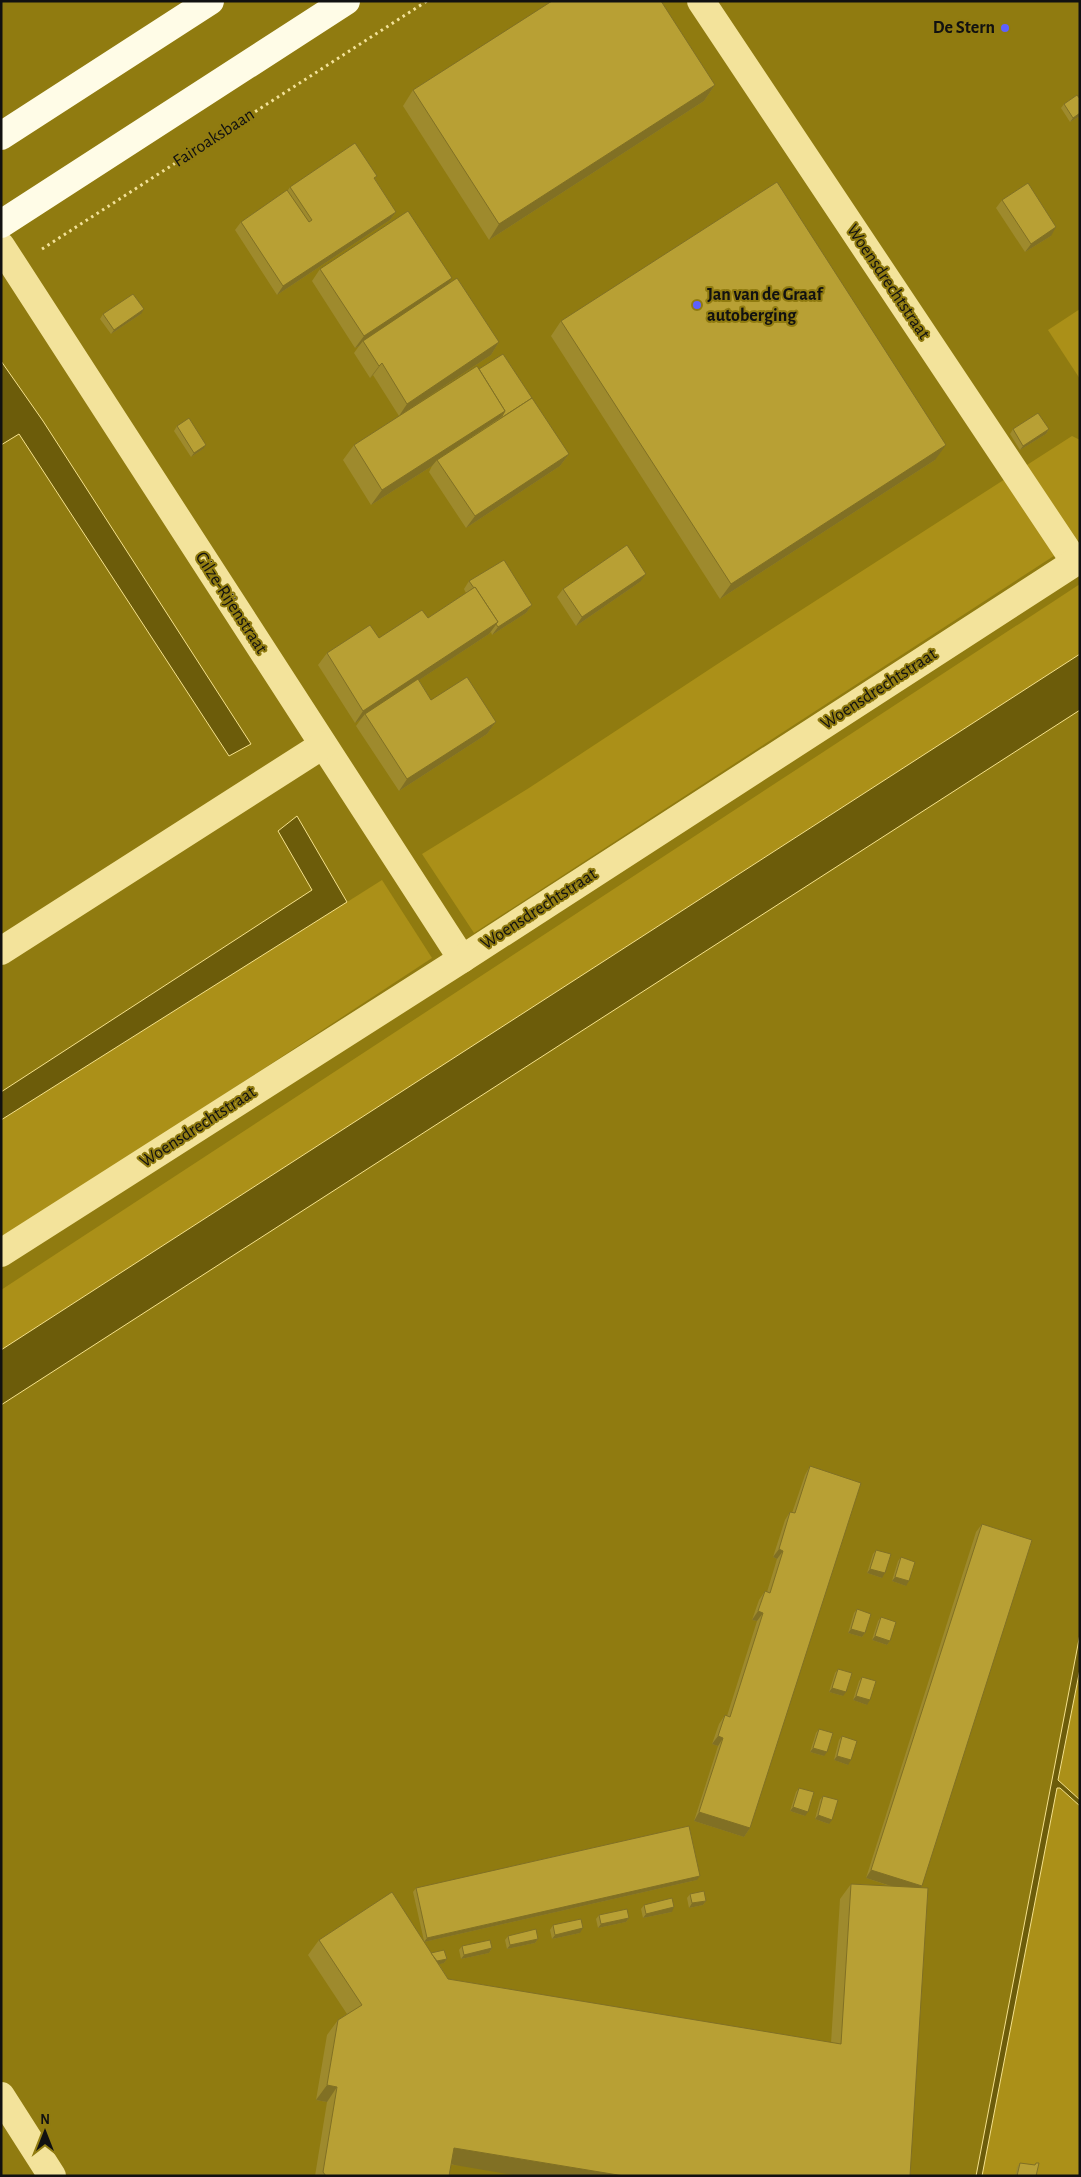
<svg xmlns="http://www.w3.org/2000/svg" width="1081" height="2177" font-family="'Alegreya Sans',sans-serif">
  <rect width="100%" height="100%" fill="#907b10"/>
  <g fill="#ab9018">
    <polygon points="1080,309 1080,379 1048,330"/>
    <polygon points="1072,436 1080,440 1080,539 474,933 422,854 529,788 719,663"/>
    <polygon points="1080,584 1080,654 1,1350 1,1290"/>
    <polygon points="382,880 432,958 1,1241 1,1120"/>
    <polygon points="1080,1669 1080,2176 982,2176"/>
  </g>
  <g fill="#6c5c0a" stroke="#f6e28c">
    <polygon points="1,361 43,421 251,744 229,756 19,434 1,445"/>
    <polygon points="1080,654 1080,710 1,1405 1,1350"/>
    <polygon points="297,816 347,902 1,1120 1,1092 312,890 278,831"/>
    <polygon points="1080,1634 1080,1669 1058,1780 1080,1800 1080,1806 1060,1788 1057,1788 982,2176 976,2176"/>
  </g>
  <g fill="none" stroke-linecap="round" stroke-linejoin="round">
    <polyline stroke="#f3e39b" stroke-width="3" stroke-dasharray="2.5 4" stroke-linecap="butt" points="42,249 427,1"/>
    <g stroke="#f3e39b" stroke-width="28">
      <polyline points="701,1 1075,562"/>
      <polyline points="1,246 462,959"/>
      <polyline points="1,951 323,745"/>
      <polyline points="1,1253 462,959 1080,559"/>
      <polyline points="1,2096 52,2176"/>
    </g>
    <g stroke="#fffce7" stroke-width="28">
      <polyline points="1,136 210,1"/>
      <polyline points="1,224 346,1"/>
    </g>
  </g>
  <g fill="#9e8a2d">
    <polygon points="715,85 704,101 489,240 403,106 413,90"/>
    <polygon points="1080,99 1080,116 1070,122 1061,108 1064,104"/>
    <polygon points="375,179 396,212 390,220 277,295 235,230 241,222 288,190 290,187"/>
    <polygon points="1002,200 1051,236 1025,252 996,208"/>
    <polygon points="320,269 447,285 499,342 491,355 399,416 373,375 370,378 354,353 359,346 355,348 312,281"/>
    <polygon points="103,314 141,314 111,334 100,319"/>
    <polygon points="561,321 935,460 720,599 551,336"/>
    <polygon points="479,369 569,454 560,466 466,528 429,472 432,466 371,505 343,460 354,445"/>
    <polygon points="177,426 203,449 191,457 174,431"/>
    <polygon points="1013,429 1049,429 1046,434 1020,450 1010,434"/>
    <polygon points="469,581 532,605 526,613 492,635 491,632 489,634 419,680 431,700 496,722 487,734 399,791 356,726 361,719 355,723 318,665 327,653 379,638 428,618 466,593 464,589"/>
    <polygon points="640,582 576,626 557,597 563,589"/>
    <polygon points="810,1466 750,1828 744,1837 694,1821 718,1746 712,1744 719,1724 725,1715 727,1716 757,1621 752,1620 759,1600 765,1591 767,1592 777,1559 773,1557 785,1520 790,1512 792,1513 805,1475"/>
    <polygon points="982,1524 922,1886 920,1888 910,2176 451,2165 449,2176 315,2176 327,2102 316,2100 327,2035 338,2020 347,2014 308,1955 319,1940 424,1941 413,1892 416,1888 697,1880 424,1942 431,1953 447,1959 444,1963 439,1964 448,1979 831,2043 840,1899 851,1884 890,1886 866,1878 976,1532"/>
    <polygon points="876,1550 882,1578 867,1573 873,1554"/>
    <polygon points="901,1557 906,1586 892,1581 898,1561"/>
    <polygon points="857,1609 865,1633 862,1637 848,1633 854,1613"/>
    <polygon points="881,1617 890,1641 887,1645 872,1640 878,1621"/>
    <polygon points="838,1669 843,1696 829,1692 835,1673"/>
    <polygon points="862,1677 867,1705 853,1700 859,1681"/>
    <polygon points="819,1729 824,1756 810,1752 816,1733"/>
    <polygon points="842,1736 848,1765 834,1760 839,1740"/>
    <polygon points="799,1788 805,1816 790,1811 796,1792"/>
    <polygon points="823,1796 829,1824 815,1819 820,1800"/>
    <polygon points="690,1894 706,1901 703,1905 689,1908 687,1898"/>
    <polygon points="644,1905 672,1912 643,1918 641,1909"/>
    <polygon points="599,1915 629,1918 626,1922 598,1928 596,1919"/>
    <polygon points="553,1925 580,1933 552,1939 550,1930"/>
    <polygon points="508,1936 538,1939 535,1943 507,1949 505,1940"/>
    <polygon points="462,1946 492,1948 489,1953 461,1959 459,1950"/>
    <polygon points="1020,2163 1034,2165 1036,2163 1036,2176 1015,2176 1017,2167"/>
  </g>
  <g fill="#817024">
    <polygon points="715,85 704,101 489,240 499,224"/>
    <polygon points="1080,113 1080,116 1070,122 1073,118"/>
    <polygon points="396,212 390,220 277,295 283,286"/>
    <polygon points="1056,227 1051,236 1025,252 1031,244"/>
    <polygon points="452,278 444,290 363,341 359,346 355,348 364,336"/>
    <polygon points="144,309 141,314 111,334 114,330"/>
    <polygon points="499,342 491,355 399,416 407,404"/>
    <polygon points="382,363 373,375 370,378 379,366"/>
    <polygon points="505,411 500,418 437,460 432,466 371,505 382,490"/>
    <polygon points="1049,429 1046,434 1020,450 1023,446"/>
    <polygon points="206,445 203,449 191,457 194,453"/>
    <polygon points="946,445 935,460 720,599 731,584"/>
    <polygon points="569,454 560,466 466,528 475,516"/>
    <polygon points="646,574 640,582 576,626 582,617"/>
    <polygon points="532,605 526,613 492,635 498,627"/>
    <polygon points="498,622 489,634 366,715 365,714 361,719 355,723 363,711"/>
    <polygon points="496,722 487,734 399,791 407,779"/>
    <polygon points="779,1549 783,1551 777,1559 773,1557"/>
    <polygon points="870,1569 885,1573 882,1578 867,1573"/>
    <polygon points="895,1577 909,1581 906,1586 892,1581"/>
    <polygon points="758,1611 763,1613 757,1621 752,1620"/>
    <polygon points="851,1629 865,1633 862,1637 848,1633"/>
    <polygon points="875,1636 890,1641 887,1645 872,1640"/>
    <polygon points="832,1688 846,1692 843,1696 829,1692"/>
    <polygon points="856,1696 870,1700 867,1705 853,1700"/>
    <polygon points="718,1736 723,1738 718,1746 712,1744"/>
    <polygon points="813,1748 827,1752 824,1756 810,1752"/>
    <polygon points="837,1756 851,1760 848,1765 834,1760"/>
    <polygon points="793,1807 808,1812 805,1816 790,1811"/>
    <polygon points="699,1812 750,1828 744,1837 694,1821"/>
    <polygon points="818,1815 832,1820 829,1824 815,1819"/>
    <polygon points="871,1870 922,1886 916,1894 866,1878"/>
    <polygon points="700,1876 697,1880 424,1942 427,1938"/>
    <polygon points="706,1901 703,1905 689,1908 692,1903"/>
    <polygon points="674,1907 672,1912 643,1918 646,1914"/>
    <polygon points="629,1918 626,1922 598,1928 601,1924"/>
    <polygon points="583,1928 580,1933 552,1939 555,1935"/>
    <polygon points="538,1939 535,1943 507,1949 510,1945"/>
    <polygon points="492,1948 489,1953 461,1959 464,1955"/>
    <polygon points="447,1959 444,1963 430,1967 433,1962"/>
    <polygon points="327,2085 337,2087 327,2102 316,2100"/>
    <polygon points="454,2148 624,2176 519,2176 443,2163"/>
  </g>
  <g fill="#b8a034" stroke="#817024">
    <polygon points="552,1 661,1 715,85 499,224 413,90"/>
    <polygon points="1077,95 1080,99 1080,113 1073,118 1064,104"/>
    <polygon points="355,143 377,176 374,178 396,212 283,286 241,222 287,190 309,222 312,220 290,187"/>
    <polygon points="777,182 946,445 731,584 561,321"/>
    <polygon points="1028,183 1056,227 1031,244 1002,200"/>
    <polygon points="408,211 452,278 364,336 320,269"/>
    <polygon points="457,278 499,342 407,404 382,363 379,366 363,341"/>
    <polygon points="133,294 144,309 114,330 103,314"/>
    <polygon points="503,354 532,398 501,418 505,411 479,369"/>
    <polygon points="477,366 505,411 382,490 354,445"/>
    <polygon points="532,398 569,454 475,516 437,460"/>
    <polygon points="1038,413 1049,429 1023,446 1013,429"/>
    <polygon points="189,418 206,445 194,453 177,426"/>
    <polygon points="627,545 646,574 582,617 563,589"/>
    <polygon points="504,560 532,605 498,627 496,624 498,622 475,587 474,588 469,581"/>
    <polygon points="475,587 498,622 363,711 327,653 370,625 379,638 422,610 428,618"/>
    <polygon points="467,677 496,722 407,779 365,714 418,679 431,700"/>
    <polygon points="810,1466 861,1483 750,1828 699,1812 723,1738 718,1736 725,1715 730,1717 763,1613 758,1611 765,1591 770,1593 783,1551 779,1549 790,1512 795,1513"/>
    <polygon points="982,1524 1032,1540 922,1886 871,1870"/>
    <polygon points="876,1550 891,1554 885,1573 870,1569"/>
    <polygon points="901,1557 915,1562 909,1581 895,1577"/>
    <polygon points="857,1609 871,1614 865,1633 851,1629"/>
    <polygon points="881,1617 896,1622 890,1641 875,1636"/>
    <polygon points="838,1669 852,1673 846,1692 832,1688"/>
    <polygon points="862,1677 876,1681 870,1700 856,1696"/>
    <polygon points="819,1729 833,1733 827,1752 813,1748"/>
    <polygon points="842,1736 857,1741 851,1760 837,1756"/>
    <polygon points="799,1788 814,1792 808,1812 793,1807"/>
    <polygon points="823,1796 838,1800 832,1820 818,1815"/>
    <polygon points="689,1826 700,1876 427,1938 416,1888"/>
    <polygon points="851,1884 928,1888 910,2176 624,2176 454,2148 449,2176 326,2176 323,2172 337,2087 327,2085 338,2020 362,2005 319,1940 392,1892 448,1979 841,2044"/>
    <polygon points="704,1891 706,1901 692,1903 690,1894"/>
    <polygon points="672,1898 674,1907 646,1914 644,1905"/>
    <polygon points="627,1909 629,1918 601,1924 599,1915"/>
    <polygon points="581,1919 583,1928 555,1935 553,1925"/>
    <polygon points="536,1929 538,1939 510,1945 508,1936"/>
    <polygon points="490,1940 492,1948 464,1955 462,1946"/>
    <polygon points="444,1950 447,1959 437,1961 431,1953"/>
    <polygon points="1020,2163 1035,2165 1036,2163 1039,2163 1036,2176 1017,2176"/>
  </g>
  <g fill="#5d60ff" stroke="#907b10" stroke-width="2">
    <circle cx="1005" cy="28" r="5"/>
    <circle cx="697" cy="305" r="5"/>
  </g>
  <g text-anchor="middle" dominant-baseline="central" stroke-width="4" stroke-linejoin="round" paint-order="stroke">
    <g font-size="18" font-weight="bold" fill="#111" stroke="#907b10" text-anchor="end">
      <text x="995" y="28">De Stern</text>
      <text x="707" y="295" text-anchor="start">Jan van de Graaf<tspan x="707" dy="21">autoberging</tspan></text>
    </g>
    <g font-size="18" fill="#111" stroke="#907b10">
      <text transform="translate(214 138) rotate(-33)">Fairoaksbaan</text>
      <text transform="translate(888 282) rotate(56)">Woensdrechtstraat</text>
      <text transform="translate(231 603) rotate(57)">Gilze-Rijenstraat</text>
      <text transform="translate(879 689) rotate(-33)">Woensdrechtstraat</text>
      <text transform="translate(539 909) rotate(-33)">Woensdrechtstraat</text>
      <text transform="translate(198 1127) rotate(-33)">Woensdrechtstraat</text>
    </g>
  </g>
  <rect width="1081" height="2177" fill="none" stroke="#111111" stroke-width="5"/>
  <g transform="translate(45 2132)" stroke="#907b10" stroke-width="4" paint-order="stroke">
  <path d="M0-4L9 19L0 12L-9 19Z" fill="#111111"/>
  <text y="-8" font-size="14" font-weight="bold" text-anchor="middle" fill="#111111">N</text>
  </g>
</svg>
